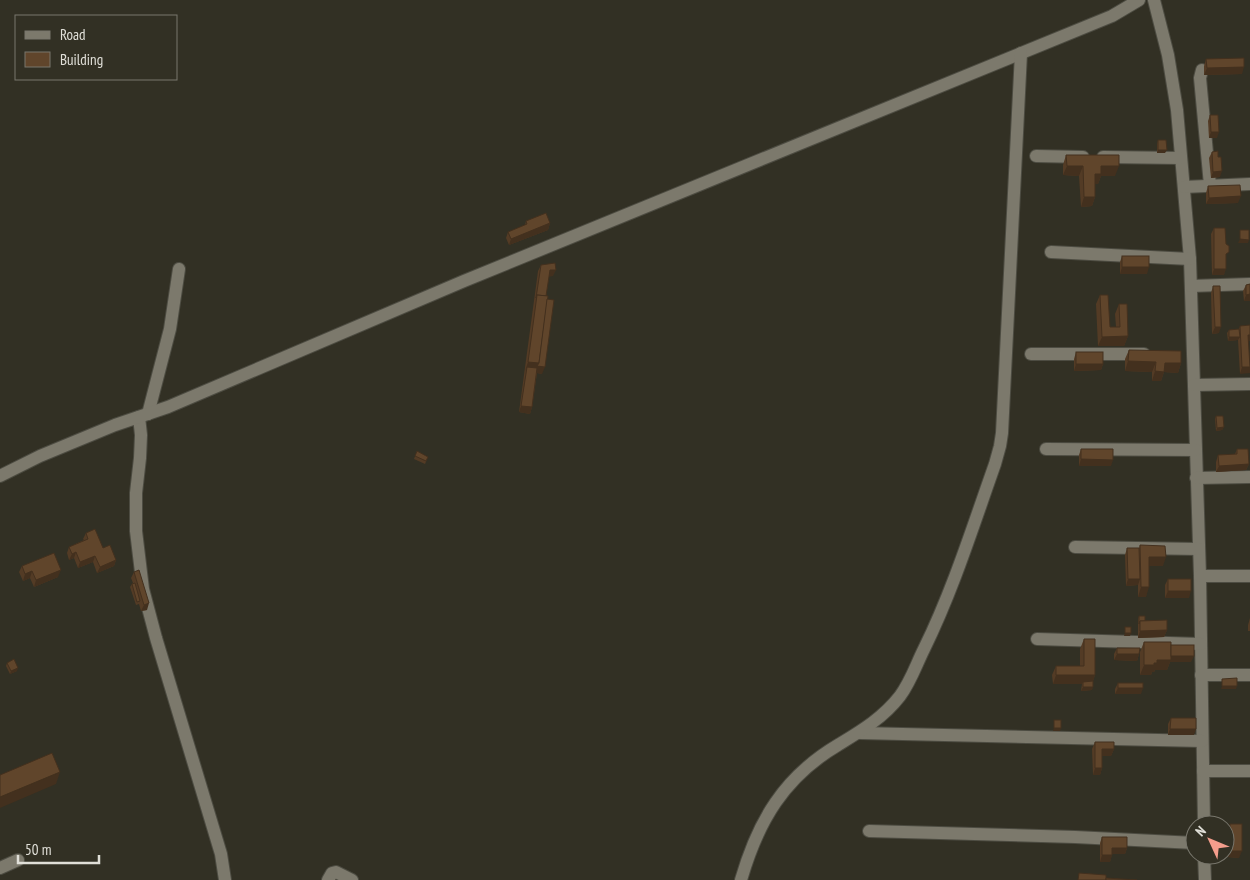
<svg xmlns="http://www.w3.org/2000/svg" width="1250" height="880" font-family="'PT Sans Narrow',sans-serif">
  <rect width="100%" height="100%" fill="#323024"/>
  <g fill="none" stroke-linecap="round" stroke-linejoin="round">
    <g stroke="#4d4c42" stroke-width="14">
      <g id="minor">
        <polyline points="1154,0 1168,55 1177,110 1190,259 1200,576 1204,825"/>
        <polyline points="1202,70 1200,78 1210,185"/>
        <polyline points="1036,156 1083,157"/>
        <polyline points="1103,157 1181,158"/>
        <polyline points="1184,187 1250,184"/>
        <polyline points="1051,252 1190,259"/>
        <polyline points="1191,286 1250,284"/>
        <polyline points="1031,354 1144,354"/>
        <polyline points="1194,385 1250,384"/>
        <polyline points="148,414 170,329 179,269"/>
        <polyline points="139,417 141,435 140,458 136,493 136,531 143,589 156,638 221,854 225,880"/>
        <polyline points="1046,449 1196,450"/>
        <polyline points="0,476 40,456 115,425 168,407 464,281 1112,16 1139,0"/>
        <polyline points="1196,478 1250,477"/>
        <polyline points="1075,547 1199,549"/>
        <polyline points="1200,576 1250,576"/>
        <polyline points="1037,639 1201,644"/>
        <polyline points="1201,675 1250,675"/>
        <polyline points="860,733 1202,741"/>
        <polyline points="1203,771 1250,771"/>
        <polyline points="869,831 1075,837 1195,843"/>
        <polyline points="1204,855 1205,880"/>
        <polyline points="0,868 18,860"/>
        <polyline points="328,880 332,873 336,872 352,880"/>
        <path d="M 741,880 C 758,821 784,777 838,745 C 861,731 883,718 900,696 C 911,681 916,665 924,649 C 953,590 973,526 995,464 L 1000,446 L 1002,433 L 1021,53"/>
      </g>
    </g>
    <use href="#minor" stroke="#7c796c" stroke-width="12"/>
  </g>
  <g fill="#533b25">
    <polygon points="1206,59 1242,74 1204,75 1204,66"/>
    <polygon points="1210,115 1217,138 1209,138 1208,121"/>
    <polygon points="1158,140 1165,153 1157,153 1157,144"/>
    <polygon points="1212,152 1220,177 1211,178 1209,158"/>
    <polygon points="1066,155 1115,176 1101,176 1098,184 1095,184 1095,197 1092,206 1081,207 1079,176 1063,175 1063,165"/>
    <polygon points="1208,186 1238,203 1206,204 1206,193"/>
    <polygon points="526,221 550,223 548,230 509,245 506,238 508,232 525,225"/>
    <polygon points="1214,228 1226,259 1224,275 1212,275 1211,234"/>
    <polygon points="1122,256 1147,274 1120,274 1120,262"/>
    <polygon points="541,265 553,276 549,276 546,296 542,374 537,373 532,407 530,414 519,412 538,271"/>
    <polygon points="1250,284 1250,301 1244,301 1243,291 1246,285"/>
    <polygon points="1213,286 1219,333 1212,334 1211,293"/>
    <polygon points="1100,295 1110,327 1116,327 1115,314 1119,304 1128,336 1124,346 1098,346 1096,304"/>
    <polygon points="1240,326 1248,341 1249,358 1240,374 1238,340 1228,341 1227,333 1229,330 1239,329"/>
    <polygon points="1129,350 1181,363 1178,373 1164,372 1161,381 1152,381 1152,372 1125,371 1125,359"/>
    <polygon points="1076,352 1103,364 1101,370 1074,371 1074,359"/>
    <polygon points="1216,416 1224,427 1222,430 1216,431 1215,419"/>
    <polygon points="1081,449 1111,466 1079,466 1079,455"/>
    <polygon points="1237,449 1249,464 1246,470 1216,472 1216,462 1218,455 1235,454"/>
    <polygon points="417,451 428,457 425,464 414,459"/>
    <polygon points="86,533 116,560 114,566 97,573 93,562 78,568 74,558 69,560 67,553 69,547 84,540 83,539"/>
    <polygon points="1140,545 1163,566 1149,566 1146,597 1138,597 1138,585 1126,586 1125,555 1127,548 1139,548"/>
    <polygon points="22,566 58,577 34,587 30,578 23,581 19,572"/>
    <polygon points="134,572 147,610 141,611 139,604 136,605 130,587 132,584 133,583 131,578"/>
    <polygon points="1168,579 1189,598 1165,598 1165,585"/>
    <polygon points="1139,616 1145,621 1167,630 1164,637 1138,638 1138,619"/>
    <polygon points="1250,618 1250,631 1248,631 1248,625"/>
    <polygon points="1084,639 1095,675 1093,681 1092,690 1081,691 1082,684 1053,684 1052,675 1056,666 1080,666 1080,649"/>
    <polygon points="1144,642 1171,645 1191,662 1170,662 1167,670 1155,670 1154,672 1152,672 1151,675 1140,675 1140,652"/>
    <polygon points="1117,648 1139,654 1137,661 1114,660 1114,654"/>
    <polygon points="7,663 17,671 10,674 6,666"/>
    <polygon points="1118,683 1141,694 1115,694 1115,689"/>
    <polygon points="1171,718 1194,735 1168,735 1168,724"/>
    <polygon points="1095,742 1114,749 1111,756 1102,756 1102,768 1100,775 1093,775 1092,749"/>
    <polygon points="1230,824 1239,858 1228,857 1228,830"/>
    <polygon points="1102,837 1127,848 1125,854 1112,854 1110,862 1100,862 1100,843"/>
  </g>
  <g fill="#43301e">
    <polygon points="1244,67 1242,74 1204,75 1207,68"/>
    <polygon points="1211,132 1219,132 1217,138 1209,138"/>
    <polygon points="1158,150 1167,150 1165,153 1157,153"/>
    <polygon points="1067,166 1083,166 1079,176 1063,175"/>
    <polygon points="1101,166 1119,166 1115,176 1101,176 1098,184 1092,184 1095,174"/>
    <polygon points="1222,171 1220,177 1211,178 1213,172"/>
    <polygon points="1241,196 1238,203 1206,204 1209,198"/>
    <polygon points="1084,197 1095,197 1092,206 1081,207"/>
    <polygon points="550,223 548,230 509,245 511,239"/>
    <polygon points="1240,239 1249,240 1248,243 1238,243"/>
    <polygon points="1122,267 1149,267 1147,274 1120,274"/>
    <polygon points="1214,269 1226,269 1224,275 1212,275"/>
    <polygon points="550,270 556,270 553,276 547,277"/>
    <polygon points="1250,294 1250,301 1244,301 1246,295"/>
    <polygon points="1215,327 1221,327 1219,333 1212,334"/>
    <polygon points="1248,335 1250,335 1250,341 1246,341"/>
    <polygon points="1128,336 1124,346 1098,346 1102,337"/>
    <polygon points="1229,337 1240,337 1238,340 1228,341"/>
    <polygon points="1128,361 1156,362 1152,372 1125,371"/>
    <polygon points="528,362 539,363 545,367 542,374 526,371 527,367 525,371"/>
    <polygon points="1165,363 1181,363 1178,373 1164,372 1161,381 1152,381 1155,371"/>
    <polygon points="1076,364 1103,364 1101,370 1074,371"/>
    <polygon points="1242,367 1250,367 1250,373 1240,374"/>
    <polygon points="521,406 532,407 530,414 519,412"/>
    <polygon points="1224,427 1222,430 1216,431 1217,428"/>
    <polygon points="1081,459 1113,460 1111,466 1079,466"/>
    <polygon points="1249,464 1246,470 1216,472 1219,466"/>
    <polygon points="76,552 74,558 69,560 72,554"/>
    <polygon points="95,556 93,562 78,568 80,562"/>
    <polygon points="1149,557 1166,557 1163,566 1145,566"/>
    <polygon points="116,560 114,566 97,573 100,567"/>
    <polygon points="61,570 58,577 34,587 36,580"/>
    <polygon points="32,571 30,578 23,581 25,574"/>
    <polygon points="1128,579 1140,579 1138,585 1126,586"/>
    <polygon points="1141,587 1149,587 1146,597 1138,597"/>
    <polygon points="1168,591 1191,591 1189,598 1165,598"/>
    <polygon points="149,603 147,610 141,611 144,605"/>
    <polygon points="1167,630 1164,637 1138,638 1140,631"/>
    <polygon points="1125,633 1131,633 1130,636 1124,636"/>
    <polygon points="1117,654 1139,654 1137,661 1114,660"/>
    <polygon points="1169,656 1194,656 1191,662 1170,662 1167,670 1155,670 1154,672 1152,672 1151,675 1140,675 1144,665 1154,663 1157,660"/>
    <polygon points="18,668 17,671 10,674 11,671"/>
    <polygon points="1056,675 1095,675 1092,685 1083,682 1082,684 1053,684"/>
    <polygon points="1222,686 1237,686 1236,689 1221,689"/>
    <polygon points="1083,687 1093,687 1092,690 1081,691"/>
    <polygon points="1118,688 1143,688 1141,694 1115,694"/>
    <polygon points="1054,728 1061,728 1060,731 1053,731"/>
    <polygon points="1170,729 1196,729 1194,735 1168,735"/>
    <polygon points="1102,749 1114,749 1111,756 1100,756"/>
    <polygon points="1095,768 1102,768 1100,775 1093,775"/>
    <polygon points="60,772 56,784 0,808 0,797"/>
    <polygon points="1112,848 1127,848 1125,854 1110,854"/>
    <polygon points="1230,851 1242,851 1239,858 1228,857"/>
    <polygon points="1102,855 1112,855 1110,862 1100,862"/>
  </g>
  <g fill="#60452b" stroke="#43301e">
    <polygon points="1244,58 1244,67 1207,68 1206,59"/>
    <polygon points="1210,115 1218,115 1219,132 1211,132"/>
    <polygon points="1158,140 1166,140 1167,150 1158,150"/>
    <polygon points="1218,151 1218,157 1221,157 1222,171 1213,172 1212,152"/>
    <polygon points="1066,155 1119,155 1119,166 1101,166 1101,174 1095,174 1095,197 1084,197 1083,166 1067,166"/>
    <polygon points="1240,185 1241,196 1209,198 1208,186"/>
    <polygon points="546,213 550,223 511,239 508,232 527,224 526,221"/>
    <polygon points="1214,228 1225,228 1226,244 1229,246 1229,252 1226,254 1226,269 1214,269"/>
    <polygon points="1240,230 1249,230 1249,240 1240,239"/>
    <rect x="1122" y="256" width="27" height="11"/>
    <polygon points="555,263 556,270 550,270 546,296 537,295 536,298 541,265"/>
    <polygon points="1250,284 1250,294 1246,295 1246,285"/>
    <polygon points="1213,286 1220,286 1221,327 1215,327"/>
    <polygon points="537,295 548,296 539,363 528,362"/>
    <polygon points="1100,295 1108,295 1110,327 1120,327 1119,304 1127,304 1128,336 1102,337"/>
    <polygon points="547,299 554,300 545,367 537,366 539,363"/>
    <polygon points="1250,325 1250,335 1248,335 1250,367 1242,367 1240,326"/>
    <polygon points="1239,329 1240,337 1229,337 1229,330"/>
    <polygon points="1129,350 1181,351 1181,363 1165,363 1164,372 1155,371 1156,362 1128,361"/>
    <rect x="1076" y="352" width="27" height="12"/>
    <polygon points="527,367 537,368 532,407 521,406"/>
    <polygon points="1216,416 1223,416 1224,427 1217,428"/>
    <polygon points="1081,449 1113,449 1113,460 1081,459"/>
    <polygon points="1237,449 1248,449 1249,464 1219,466 1218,455 1237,454"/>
    <polygon points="417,451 428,457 426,461 415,456"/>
    <polygon points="95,529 103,548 110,545 116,560 100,567 95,556 80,562 76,552 72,554 69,547 88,539 86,533"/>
    <polygon points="1140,545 1165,546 1166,557 1149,557 1149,587 1141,587"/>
    <polygon points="1127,548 1139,548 1140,579 1128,579"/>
    <polygon points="54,553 61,570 36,580 32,571 25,574 22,566"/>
    <polygon points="139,570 149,603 144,605 134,572"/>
    <rect x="1168" y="579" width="23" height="12"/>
    <polygon points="135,583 140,601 137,602 132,584"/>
    <polygon points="1139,616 1145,616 1145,621 1140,621 1139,624"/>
    <polygon points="1167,620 1167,630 1140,631 1140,621"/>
    <rect x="1125" y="627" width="6" height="6"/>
    <polygon points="1084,639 1095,639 1095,675 1056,675 1056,666 1084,666"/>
    <polygon points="1144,642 1171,642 1171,660 1157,660 1157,663 1154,663 1154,665 1144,665"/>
    <rect x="1171" y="645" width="23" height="11"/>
    <polygon points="1117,648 1140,648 1139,654 1117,654"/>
    <polygon points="14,659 18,668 11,671 7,663"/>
    <polygon points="1237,678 1237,686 1222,686 1222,679"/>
    <polygon points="1093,681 1093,687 1083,687 1083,682"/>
    <rect x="1118" y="683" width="25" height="5"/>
    <polygon points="1171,718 1196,718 1196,729 1170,729"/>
    <rect x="1054" y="720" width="7" height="8"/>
    <polygon points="1095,742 1114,742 1114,749 1102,749 1102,768 1095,768"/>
    <polygon points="52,753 60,772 0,797 0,775"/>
    <rect x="1230" y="824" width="12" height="27"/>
    <polygon points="1102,837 1127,837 1127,848 1112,848 1112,855 1102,855"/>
    <polygon points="1079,873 1106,875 1106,880 1078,880"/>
    <polygon points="1106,878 1137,880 1106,880"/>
  </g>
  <rect x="15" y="15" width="162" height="65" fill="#323024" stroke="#78766c"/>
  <rect x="25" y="31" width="25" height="8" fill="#7c796c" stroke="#78766c"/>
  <text x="60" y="40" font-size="15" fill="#e0dfd8">Road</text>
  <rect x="25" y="52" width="25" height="15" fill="#60452b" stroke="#78766c"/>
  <text x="60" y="65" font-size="15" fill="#e0dfd8">Building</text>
  <g transform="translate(1210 840) rotate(314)"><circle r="24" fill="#323024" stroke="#78766c"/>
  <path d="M0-4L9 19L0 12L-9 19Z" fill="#f49d8c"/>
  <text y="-8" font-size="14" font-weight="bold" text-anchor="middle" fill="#e0dfd8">N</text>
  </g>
  <path d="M18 855v8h81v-8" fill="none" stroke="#e0dfd8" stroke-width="2.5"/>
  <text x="25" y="855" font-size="15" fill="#e0dfd8" stroke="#323024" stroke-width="4" paint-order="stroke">50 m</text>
</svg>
